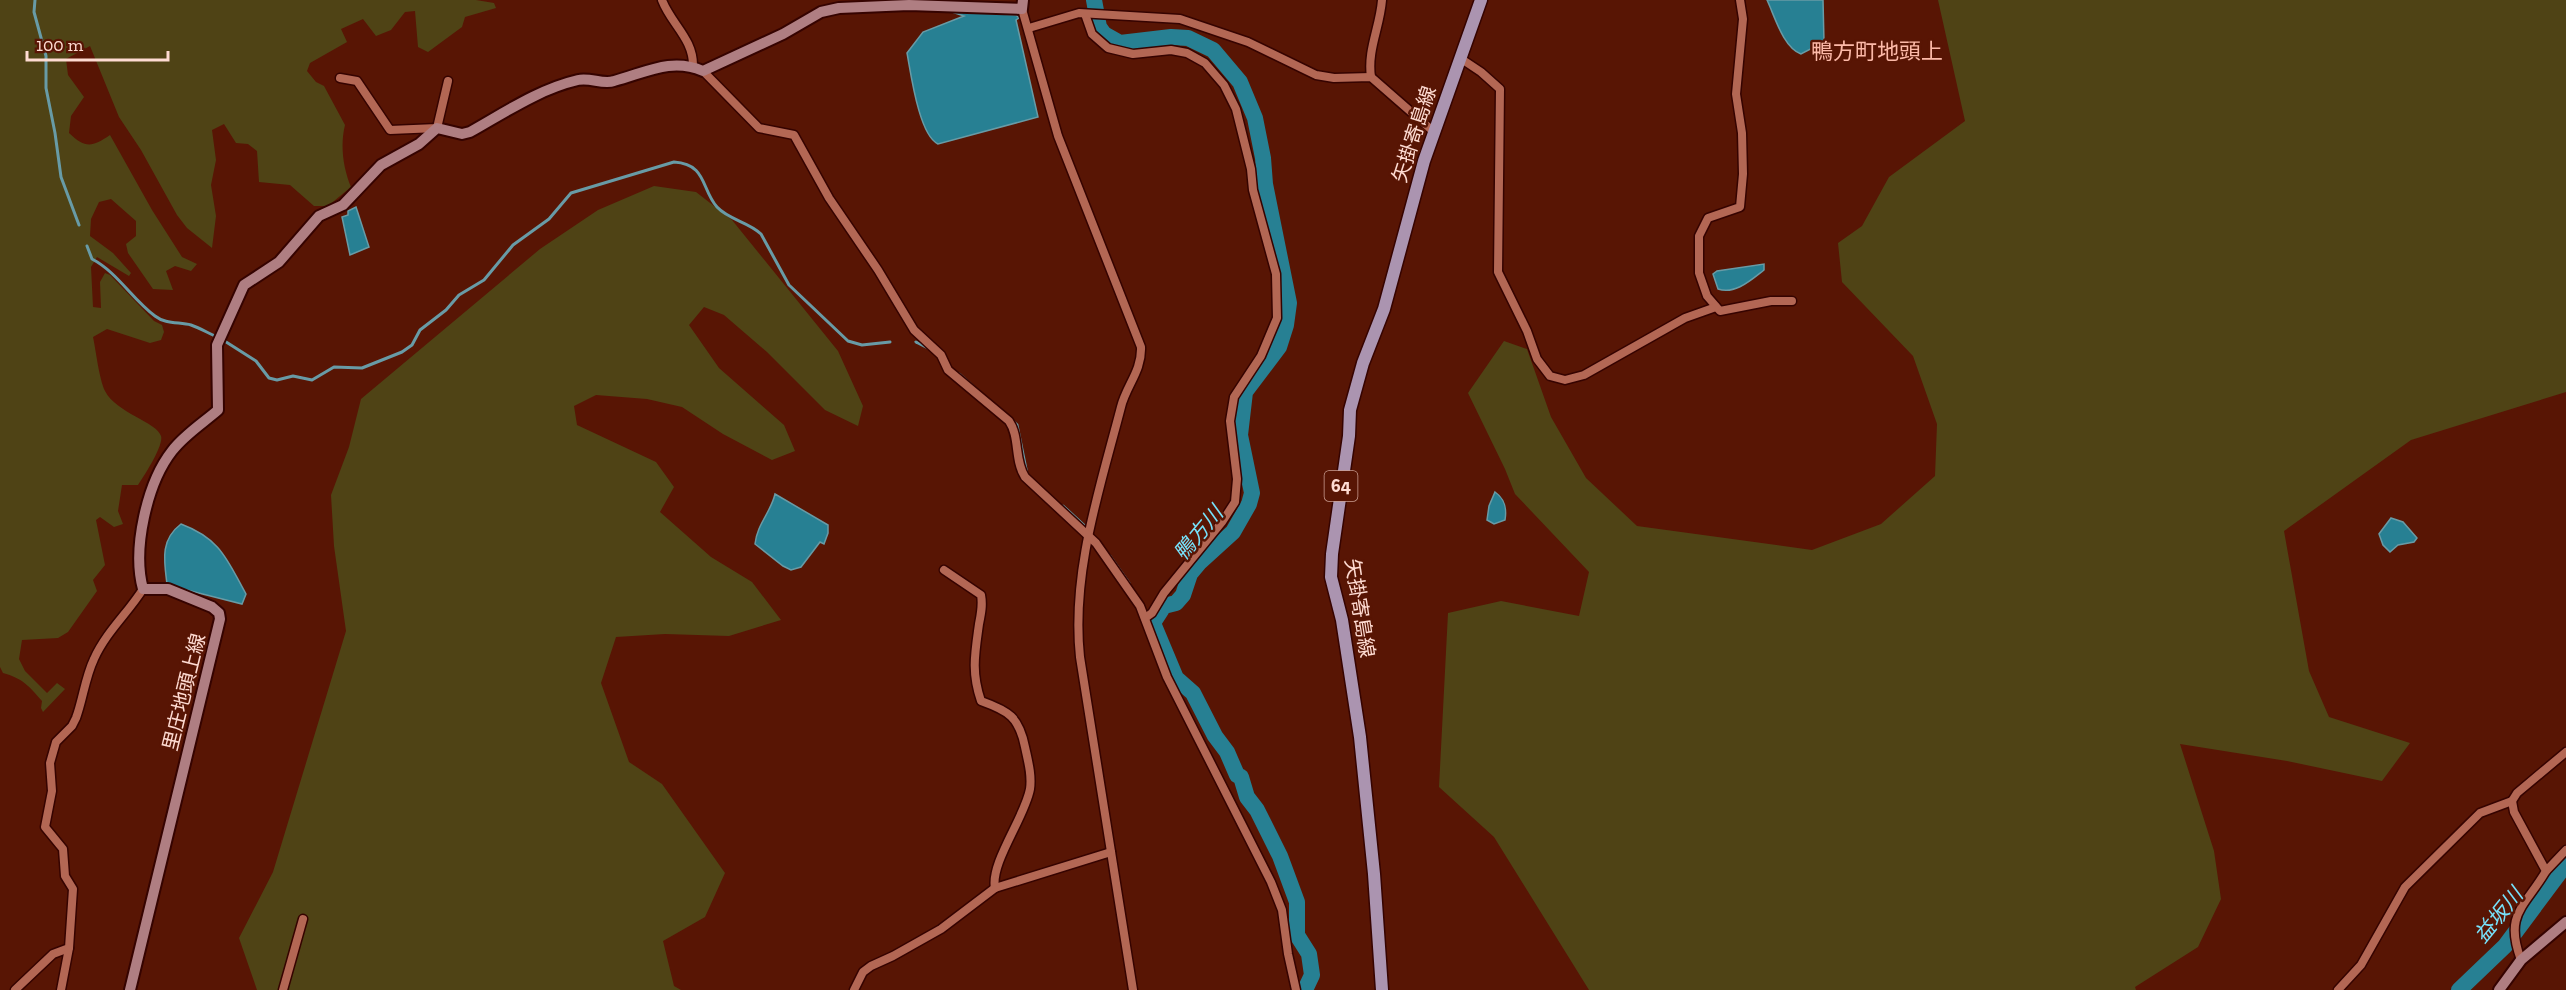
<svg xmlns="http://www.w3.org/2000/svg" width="2566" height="990" font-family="'Zilla Slab','Noto Sans JP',serif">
  <rect width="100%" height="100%" fill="#581504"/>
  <g fill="#4f4315">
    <path d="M 0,0 L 476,0 L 494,3 L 496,8 L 465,17 L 462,27 L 428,52 L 418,47 L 415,11 L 405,12 L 391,30 L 376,36 L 363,19 L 341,29 L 347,42 L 310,63 L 307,71 L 316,82 L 324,86 L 345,125 C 340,145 343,168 351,187 L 328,206 L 314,206 L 290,185 L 259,182 L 257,151 L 248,144 L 236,143 L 224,124 L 212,130 L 216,160 L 211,185 L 216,216 L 212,248 L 187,228 L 177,215 L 141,150 L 119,117 L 90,46 L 66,59 L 68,75 L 84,97 L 71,116 L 69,133 C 86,149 92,147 110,135 L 152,210 L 182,257 L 197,264 L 191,271 L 175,266 L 166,271 L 173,290 L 153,289 L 128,253 L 126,244 L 136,236 L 136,221 L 111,199 L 99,202 L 91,219 L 90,236 L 113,253 L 131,273 L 129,276 L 97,257 L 91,267 L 93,307 L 101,308 L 100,282 L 105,273 L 110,275 L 154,321 L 162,325 L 164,332 L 161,340 L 150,343 L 107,329 L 93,337 C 96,351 99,378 105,391 C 116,413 157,422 161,436 C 164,445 144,476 138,485 L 122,485 L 118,511 L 123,524 L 114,527 L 100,517 L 96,520 L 105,565 L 93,580 L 97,591 L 68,632 L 58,638 L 22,640 L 19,659 L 25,671 L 47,693 L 57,683 L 65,689 L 43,712 L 41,708 L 42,701 C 29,686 22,678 3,673 L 0,667 Z"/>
    <polygon points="1938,0 2566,0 2566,392 2411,440 2284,531 2309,671 2329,717 2410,743 2382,781 2287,761 2180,744 2214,851 2221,899 2198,947 2135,987 2136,990 1589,990 1494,837 1439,787 1448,613 1501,601 1579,616 1589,572 1515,494 1505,469 1468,393 1504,341 1527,349 1551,417 1586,478 1637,526 1812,550 1881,524 1935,476 1937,424 1913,356 1842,282 1838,243 1862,226 1889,177 1965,121"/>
    <polygon points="654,186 696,192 732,220 838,351 863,406 858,426 825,410 767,352 724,315 704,307 689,325 719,368 784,425 795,451 772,460 723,434 682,407 647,399 596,395 574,406 577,425 656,462 674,487 660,512 711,557 752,582 781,620 729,636 665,634 616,637 601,683 629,762 662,784 725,873 705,917 663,941 674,986 681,990 257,990 239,938 273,872 346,631 334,546 331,495 349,447 361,399 540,249 598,210"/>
  </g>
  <g fill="#278093" stroke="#689ba6" stroke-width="1.5">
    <path d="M 1767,0 L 1823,0 L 1824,42 L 1801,54 C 1783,47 1775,17 1767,0 Z"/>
    <path d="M 949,11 L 1016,15 L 1019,18 L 1016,20 L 1038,117 L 938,144 C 919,135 911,74 907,53 L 923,32 L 964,16 Z"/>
    <polygon points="356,207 369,247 350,255 342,217 348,215 348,211"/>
    <path d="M 1764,264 L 1764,270 C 1751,280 1735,295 1718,289 L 1713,274 L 1717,271 Z"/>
    <path d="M 1495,492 C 1505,499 1507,508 1505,520 L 1494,524 L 1487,520 L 1489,506 Z"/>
    <path d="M 775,494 L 828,525 L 828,533 L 824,544 L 820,542 L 801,567 L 791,570 L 783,566 L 755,544 C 757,524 771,512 775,494 Z"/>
    <polygon points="2391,518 2403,522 2417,538 2414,542 2398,545 2390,552 2383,545 2379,534"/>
    <path d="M 181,524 C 221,539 227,560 246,594 L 242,604 L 187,590 L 183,592 L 167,584 C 164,560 160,540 181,524 Z"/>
  </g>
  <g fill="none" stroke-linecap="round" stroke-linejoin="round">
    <g stroke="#689ba6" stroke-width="3">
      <polyline points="35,0 34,12 46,56 46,88 55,133 61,177 79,225"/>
      <path d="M 87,246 L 92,259 C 117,272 132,299 155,316 C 165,324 179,322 191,325 C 200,328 208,333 217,337"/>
      <path d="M 223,340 L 256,361 L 269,378 L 277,380 L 293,376 L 312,380 L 334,367 L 362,368 L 402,352 L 412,345 L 420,330 L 446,310 L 459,295 L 484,280 L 513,245 L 549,219 L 571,193 L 674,162 C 707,164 701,189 717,207 C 729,220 749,222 761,234 L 789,285 L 848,341 L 862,345 L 890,342"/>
      <polyline points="916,342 928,348"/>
      <polyline points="959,374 1017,425 1027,474"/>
      <polyline points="1063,506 1087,528"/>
      <polyline points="1110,556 1129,583"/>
    </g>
    <g stroke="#278093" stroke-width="16">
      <polyline points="1094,0 1099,27 1104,34 1120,43 1171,37 1188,38 1213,50 1240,82 1255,118 1263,158 1265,184 1289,303 1286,325 1279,347 1245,392 1240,435 1252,493 1249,504 1233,532 1200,562 1190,574 1183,595 1176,603 1164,606 1153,623 1176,678 1193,693 1215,736 1227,752 1237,775 1241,777 1247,797 1257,810 1280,856 1297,902 1297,935 1309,954 1312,975 1305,990"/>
      <polyline points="2459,990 2505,946 2566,864"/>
    </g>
    <g stroke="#350300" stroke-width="11">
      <g id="street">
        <path d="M 662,0 C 671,24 694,39 693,67"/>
        <polyline points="1740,0 1743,19 1736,94 1742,133 1743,174 1740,207 1708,218 1699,236 1699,273 1707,296 1720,311 1771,301 1792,301"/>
        <path d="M 1022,9 L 1058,136 L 1141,347 C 1142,371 1126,386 1121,407 C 1100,488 1071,573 1080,657 L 1133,990"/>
        <polyline points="1085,14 1092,34 1108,48 1133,54 1171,50 1187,53 1205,63 1224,85 1236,109 1251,169 1253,190 1276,274 1277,318 1261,356 1234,397 1230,421 1237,479 1235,502 1222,522 1164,593 1152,613 1145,618"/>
        <polyline points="1029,28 1079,13 1180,19 1248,42 1316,75 1334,78 1371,77 1434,132"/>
        <polyline points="1460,58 1481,72 1500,89 1498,272 1527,331 1537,359 1550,376 1565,380 1584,375 1685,318 1716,307"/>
        <path d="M 703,71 L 759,128 L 794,135 L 829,198 L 878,270 L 914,330 L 941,355 L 948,370 L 1009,421 C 1020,437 1014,460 1025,477 L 1096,543 L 1140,606 L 1167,677 L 1271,882 L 1282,910 L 1288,954 L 1296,990"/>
        <path d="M 1371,77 C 1367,50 1380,27 1382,0"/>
        <polyline points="340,78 357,81 390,130 437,128 448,81"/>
        <path d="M 944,570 L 981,595 C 983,605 981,614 979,624 C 975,653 971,672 981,701 C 1009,711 1019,717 1025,747 C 1028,761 1032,775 1030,789 C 1025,817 990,863 995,888"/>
        <polyline points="2546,871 2566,850"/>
        <path d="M 2521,960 C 2504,914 2524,908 2546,871 L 2514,812 L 2512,801 L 2517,793 L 2566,752"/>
        <path d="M 15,990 L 53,954 L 69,948 L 73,889 L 65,876 L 63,849 L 45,827 L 52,791 L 50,763 L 56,742 L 72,726 L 76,718 C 83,699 85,678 94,659 C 106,632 128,613 143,589"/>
        <polyline points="61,990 69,948"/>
        <polyline points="283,990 303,919"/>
        <polyline points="854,990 863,972 871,966 893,956 941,929 995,888 1111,852"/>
        <polyline points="2338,990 2361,965 2405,887 2480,813 2512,801"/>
      </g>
    </g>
    <g stroke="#350300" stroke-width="14">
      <g id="secondary">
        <path d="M 130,990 L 220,619 L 219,613 L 212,607 L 168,589 L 143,589 C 132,549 147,483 172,451 C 184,435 203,423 218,410 L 217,345 L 244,285 L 279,262 L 319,216 L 343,205 L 381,165 L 419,144 L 437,128 L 462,134 L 470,132 C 504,113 539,89 578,80 C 590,77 603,85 614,81 C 645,73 671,57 703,71 L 783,34 L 821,12 L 839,8 L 909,5 L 1022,9 L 1023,0"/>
        <polyline points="2499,990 2521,960 2566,922"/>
      </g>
    </g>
    <g stroke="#350300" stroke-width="15">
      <polyline id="primary" points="1382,990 1374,874 1360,737 1342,620 1331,577 1332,554 1349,436 1350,410 1363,363 1384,309 1424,161 1481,0"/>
    </g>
    <use href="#street" stroke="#b36754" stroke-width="8"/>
    <use href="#secondary" stroke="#af7e82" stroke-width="10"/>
    <use href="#primary" stroke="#ab94b0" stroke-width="12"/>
  </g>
  <g text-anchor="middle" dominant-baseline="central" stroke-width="5" stroke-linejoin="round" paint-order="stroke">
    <rect fill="#581504" stroke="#cca094" stroke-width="1.5" x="1324.5" y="471" width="33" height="30" rx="4.5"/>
    <g font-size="18" font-weight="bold" fill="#fedbd2">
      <text x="1341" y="486">64</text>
    </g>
    <g font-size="20" fill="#fedbd2" stroke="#581504">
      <text transform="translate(1414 134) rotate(-72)">矢掛寄島線</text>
      <text transform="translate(1360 608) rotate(81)">矢掛寄島線</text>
      <text transform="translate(184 692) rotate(-76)">里庄地頭上線</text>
    </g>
    <g font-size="21" font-style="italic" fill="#77e2fb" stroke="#581504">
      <text transform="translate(1198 533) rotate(-50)">鴨方川</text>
      <text transform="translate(2498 915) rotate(-51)">益坂川</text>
    </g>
    <g font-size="22" fill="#fcb9a8" stroke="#581504">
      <text x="1877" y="51">鴨方町地頭上</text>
    </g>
  </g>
  <path d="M27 51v9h141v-9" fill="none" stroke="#fedbd2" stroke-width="3"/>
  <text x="36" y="51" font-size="18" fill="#fedbd2" stroke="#581504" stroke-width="4.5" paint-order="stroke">100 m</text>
</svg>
